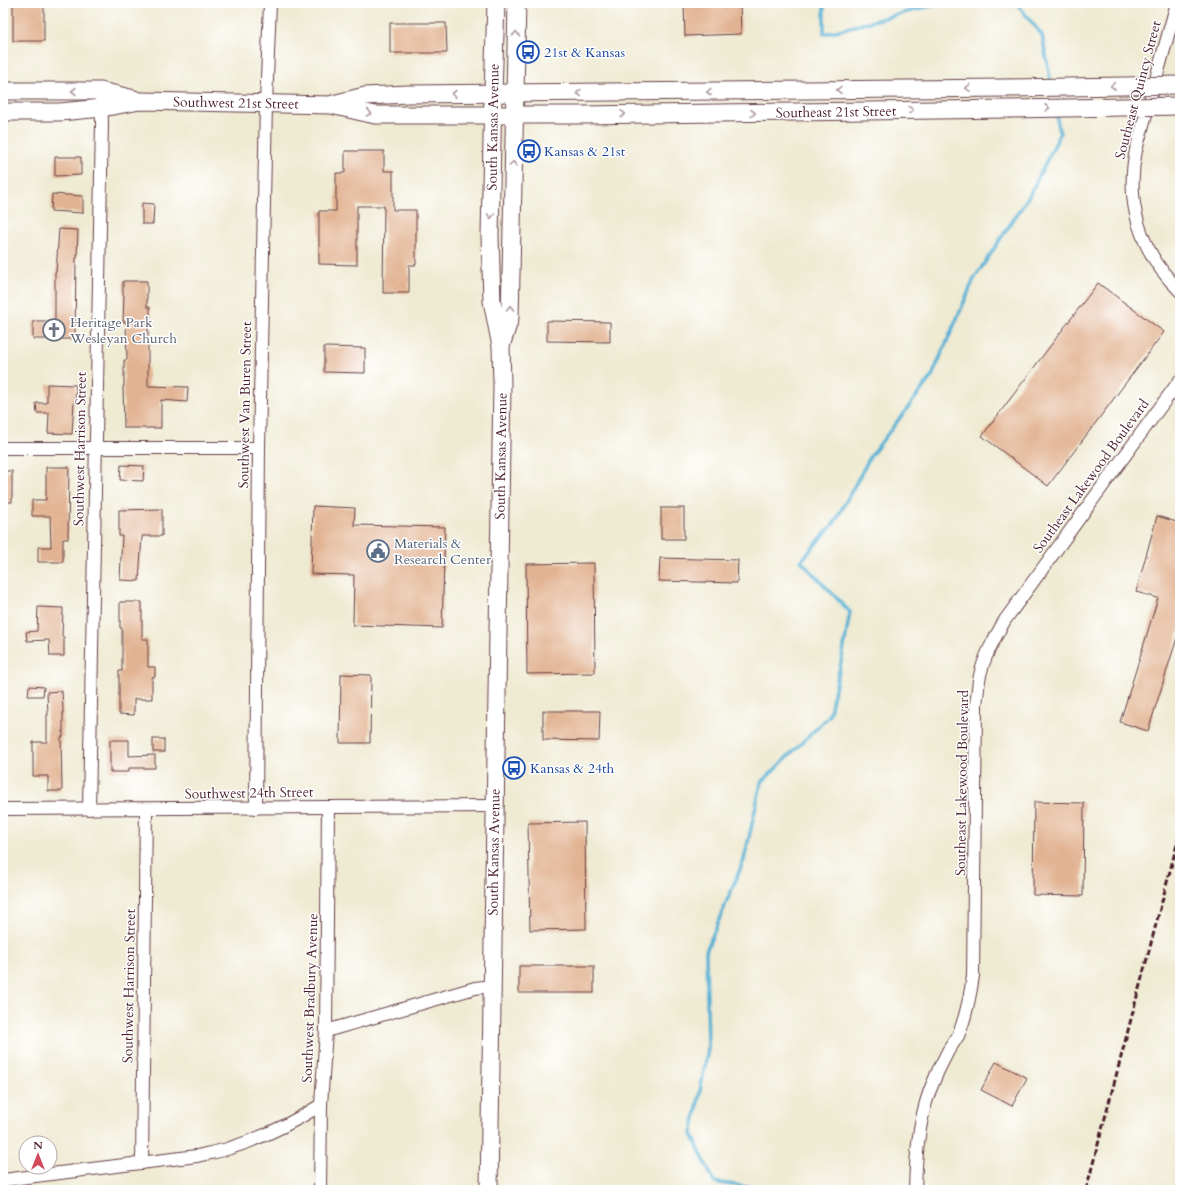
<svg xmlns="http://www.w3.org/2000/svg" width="1183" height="1193" font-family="Cardo,serif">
  <rect width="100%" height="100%" fill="#fff"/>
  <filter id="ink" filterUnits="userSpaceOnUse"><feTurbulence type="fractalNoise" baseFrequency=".025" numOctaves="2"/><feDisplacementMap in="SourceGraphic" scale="8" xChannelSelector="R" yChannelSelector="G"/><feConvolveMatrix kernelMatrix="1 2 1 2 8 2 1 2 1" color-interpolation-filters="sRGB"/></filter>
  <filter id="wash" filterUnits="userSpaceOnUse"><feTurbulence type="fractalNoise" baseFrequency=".012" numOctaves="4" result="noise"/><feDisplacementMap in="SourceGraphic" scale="16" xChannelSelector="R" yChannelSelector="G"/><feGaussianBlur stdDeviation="0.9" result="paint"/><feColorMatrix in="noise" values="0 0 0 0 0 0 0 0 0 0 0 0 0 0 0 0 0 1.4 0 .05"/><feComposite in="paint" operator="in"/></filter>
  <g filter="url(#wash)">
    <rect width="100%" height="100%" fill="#efead2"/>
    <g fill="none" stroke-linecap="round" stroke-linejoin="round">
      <g stroke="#57b1d4" stroke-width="3.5">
        <polyline points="824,3 824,34 922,8 946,3"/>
        <polyline points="1011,3 1017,4 1042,35 1051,83"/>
        <polyline points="769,1190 714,1182 692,1134 708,1049 706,951 744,860 761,783 829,716 843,653 850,612 801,561 835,522 870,457 932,376 974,279 1029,196 1060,134 1056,113"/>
      </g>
    </g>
    <g id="blocks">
      <g fill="#e2b392">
        <rect x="13" y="3" width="31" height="38"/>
        <polygon points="684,3 740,3 741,34 685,36"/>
        <polygon points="390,23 446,23 447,53 390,53"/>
        <polygon points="345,151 384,151 384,171 393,171 393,210 416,210 416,265 409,265 409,293 383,293 384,206 357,206 357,265 319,264 319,211 336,211 336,173 345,173"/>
        <polygon points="55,157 81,157 81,175 55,176"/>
        <polygon points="52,194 83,196 83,213 51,211"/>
        <polygon points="142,203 154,204 153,224 142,224"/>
        <polygon points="59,229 78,230 77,258 76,258 75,339 33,339 33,321 55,321 55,272 56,272"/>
        <polygon points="123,281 147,281 147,307 150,307 150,323 148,323 148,386 188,387 187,402 161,400 161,428 124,428 123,386 124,386 124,360 127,360 126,322 123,322 124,295 123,295"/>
        <polygon points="1098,283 1164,332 1048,486 982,436"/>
        <polygon points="547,321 610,322 610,342 547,341"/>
        <polygon points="324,347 365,348 365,373 324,372"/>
        <polygon points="47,384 76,385 75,403 74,402 72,434 48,433 49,413 37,413 36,403 47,403"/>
        <polygon points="121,465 144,466 143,481 120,480"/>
        <polygon points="46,467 69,467 68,539 63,539 63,562 38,562 38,547 51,547 50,516 32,516 32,500 46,500"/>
        <rect x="3" y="471" width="9" height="31"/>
        <polygon points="313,506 355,508 354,525 445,527 442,628 353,625 354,575 311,574"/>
        <rect x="661" y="508" width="23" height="31"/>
        <polygon points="162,509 162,536 142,536 139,581 120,580 122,536 119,536 119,510"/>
        <polygon points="1157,516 1180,523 1180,628 1148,731 1120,722 1158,598 1136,592"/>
        <polygon points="660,558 738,560 737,583 659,581"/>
        <polygon points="594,563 595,673 527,674 526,564"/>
        <polygon points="120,602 142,602 142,639 148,639 148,667 155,667 155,677 152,677 152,699 134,699 134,715 119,714 119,671 122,671 122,628 120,628"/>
        <polygon points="38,607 63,608 62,637 64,637 64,656 50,656 49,640 27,641 26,632 37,631"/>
        <polygon points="341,674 371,675 370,743 340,743"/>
        <polygon points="29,686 44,687 43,696 28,696"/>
        <polygon points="62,691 63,710 63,737 61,737 62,791 48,791 48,776 33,776 33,742 47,742 47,715 48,715 47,692"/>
        <polygon points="543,711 600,711 599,741 543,740"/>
        <rect x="153" y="739" width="11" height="13"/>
        <polygon points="110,740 129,740 129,756 155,755 155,768 129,768 129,772 110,772"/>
        <polygon points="1034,802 1084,803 1083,896 1033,895"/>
        <polygon points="585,822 586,929 530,930 528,823"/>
        <rect x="519" y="966" width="75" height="27"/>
        <polygon points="996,1062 1027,1078 1012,1106 981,1090"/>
      </g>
    </g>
  </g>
  <g filter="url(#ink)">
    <use href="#blocks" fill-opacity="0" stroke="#633d44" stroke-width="1"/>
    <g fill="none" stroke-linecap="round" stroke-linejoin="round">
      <g stroke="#633d44" stroke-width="14">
        <g id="street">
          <path d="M 1177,3 L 1136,150 C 1125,204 1141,253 1180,291"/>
          <polyline points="3,448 259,448"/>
          <polyline points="256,808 259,448 266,104 270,3"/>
          <polyline points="3,809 495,806"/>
          <polyline points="89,809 102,122 101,100"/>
          <polyline points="326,1031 475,988 492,986"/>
          <polyline points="142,1163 146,809"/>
          <path d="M 3,1180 L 197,1156 C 208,1153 219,1152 230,1148 C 263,1138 292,1123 321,1105"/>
          <polyline points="320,1190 321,1105 326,1031 328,807"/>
          <path d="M 915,1190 C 916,1156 918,1123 930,1090 C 935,1077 941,1064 948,1051 C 951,1046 955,1041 958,1036 C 966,1017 970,997 973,976 L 976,705 C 977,697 978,689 979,680 C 983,658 994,639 1005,620 L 1180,380"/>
        </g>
      </g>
      <g stroke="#633d44" stroke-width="19">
        <g id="secondary">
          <polyline points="3,91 101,91 134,99"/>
          <polyline points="333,104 365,96 409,94 1007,88"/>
          <polyline points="3,112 60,112 102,108 140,101 331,105 375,115 584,115 794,112 1008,109"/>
          <polyline points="502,343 510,318 517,3"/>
          <polyline points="489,1190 502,384 501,346 492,301 490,236 493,93 496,3"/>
        </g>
      </g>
      <use href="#street" stroke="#fff" stroke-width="12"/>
      <use href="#secondary" stroke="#fff" stroke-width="17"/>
      <polyline stroke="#4a1f2b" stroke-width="3" stroke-dasharray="6 3" stroke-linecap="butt" points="1086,1190 1180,833"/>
      <g stroke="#633d44" stroke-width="19" stroke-linecap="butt">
        <g id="secondary-bridge">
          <polyline points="1007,88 1180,85"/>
          <polyline points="1008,109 1180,106"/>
        </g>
      </g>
      <use href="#secondary-bridge" stroke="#fff" stroke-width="17"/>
    </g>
    <defs><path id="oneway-chevron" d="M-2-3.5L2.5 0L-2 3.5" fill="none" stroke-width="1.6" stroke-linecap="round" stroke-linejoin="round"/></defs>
    <g stroke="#ae9aa0">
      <use href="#oneway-chevron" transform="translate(516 34) rotate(-88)"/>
      <use href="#oneway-chevron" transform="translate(1113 86) rotate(179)"/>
      <use href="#oneway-chevron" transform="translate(968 88) rotate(179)"/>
      <use href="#oneway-chevron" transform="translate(839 90) rotate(179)"/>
      <use href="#oneway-chevron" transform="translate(74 91) rotate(180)"/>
      <use href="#oneway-chevron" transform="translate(709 92) rotate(179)"/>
      <use href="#oneway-chevron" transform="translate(579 93) rotate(179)"/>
      <use href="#oneway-chevron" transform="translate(454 94) rotate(180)"/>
      <use href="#oneway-chevron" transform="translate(1047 108) rotate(-1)"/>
      <use href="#oneway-chevron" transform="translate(911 110) rotate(-1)"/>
      <use href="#oneway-chevron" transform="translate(369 113) rotate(12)"/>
      <use href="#oneway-chevron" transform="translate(753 113) rotate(-1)"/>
      <use href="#oneway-chevron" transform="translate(623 114) rotate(-1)"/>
      <use href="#oneway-chevron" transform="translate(513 164) rotate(-89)"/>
      <use href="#oneway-chevron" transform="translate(491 216) rotate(91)"/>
      <use href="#oneway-chevron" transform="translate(510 308) rotate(-89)"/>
    </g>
  </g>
  <defs>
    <g id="bus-ring" transform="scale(1.15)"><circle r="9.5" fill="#fff" stroke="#1a4fb4" stroke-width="1.5"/><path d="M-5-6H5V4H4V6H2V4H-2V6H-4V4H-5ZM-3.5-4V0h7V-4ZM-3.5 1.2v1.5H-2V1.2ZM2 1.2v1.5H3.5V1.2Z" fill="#1a4fb4"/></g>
    <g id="church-ring" transform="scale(1.15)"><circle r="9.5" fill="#fff" stroke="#6b7280" stroke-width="1.5"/><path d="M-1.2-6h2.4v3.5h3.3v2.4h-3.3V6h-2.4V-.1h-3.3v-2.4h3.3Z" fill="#6b7280"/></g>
    <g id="civic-ring" transform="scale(1.15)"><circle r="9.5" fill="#fff" stroke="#5c6f8a" stroke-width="1.5"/><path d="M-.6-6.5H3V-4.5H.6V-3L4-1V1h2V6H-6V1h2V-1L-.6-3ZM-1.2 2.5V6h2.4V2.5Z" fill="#5c6f8a"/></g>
  </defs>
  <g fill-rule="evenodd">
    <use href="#bus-ring" x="528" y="52"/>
    <use href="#bus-ring" x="529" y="151"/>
    <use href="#church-ring" x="54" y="330"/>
    <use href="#civic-ring" x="378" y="551"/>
    <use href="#bus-ring" x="514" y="768"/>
  </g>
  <g text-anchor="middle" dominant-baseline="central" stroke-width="3" stroke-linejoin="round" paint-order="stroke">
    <g font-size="14" fill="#164399" stroke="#fff" text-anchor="start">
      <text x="544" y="52">21st &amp; Kansas</text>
      <text x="544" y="151">Kansas &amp; 21st</text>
      <text x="530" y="768">Kansas &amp; 24th</text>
    </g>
    <g font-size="14" fill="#4a1f2b" stroke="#fff">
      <text transform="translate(1138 90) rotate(-75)">Southeast Quincy Street</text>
      <text transform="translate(236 103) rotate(1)">Southwest 21st Street</text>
      <text transform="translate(836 112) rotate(-1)">Southeast 21st Street</text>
      <text transform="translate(493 127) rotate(-89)">South Kansas Avenue</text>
      <text transform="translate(245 405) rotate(-89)">Southwest Van Buren Street</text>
      <text transform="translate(80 449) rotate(-89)">Southwest Harrison Street</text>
      <text transform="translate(501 456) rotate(-89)">South Kansas Avenue</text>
      <text transform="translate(1091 476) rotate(-54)">Southeast Lakewood Boulevard</text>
      <text transform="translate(962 783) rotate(-89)">Southeast Lakewood Boulevard</text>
      <text transform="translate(249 793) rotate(-1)">Southwest 24th Street</text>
      <text transform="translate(494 852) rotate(-89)">South Kansas Avenue</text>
      <text transform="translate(129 986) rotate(-89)">Southwest Harrison Street</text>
      <text transform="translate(310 998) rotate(-88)">Southwest Bradbury Avenue</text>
    </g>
    <g font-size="14" fill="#5b616d" stroke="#fff" text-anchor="start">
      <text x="70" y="322">Heritage Park<tspan x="70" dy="16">Wesleyan Church</tspan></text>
    </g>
    <g font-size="14" fill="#4e5e75" stroke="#fff" text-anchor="start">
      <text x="394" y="543">Materials &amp;<tspan x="394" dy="16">Research Center</tspan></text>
    </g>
  </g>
  <rect width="1183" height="1193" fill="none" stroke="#fff" stroke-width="16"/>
  <g transform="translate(38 1155)"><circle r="19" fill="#ffffff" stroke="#b7a5aa"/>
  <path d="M0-3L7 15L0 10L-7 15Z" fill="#d1495b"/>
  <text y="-6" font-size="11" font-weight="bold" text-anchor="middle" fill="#4a1f2b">N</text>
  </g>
</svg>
